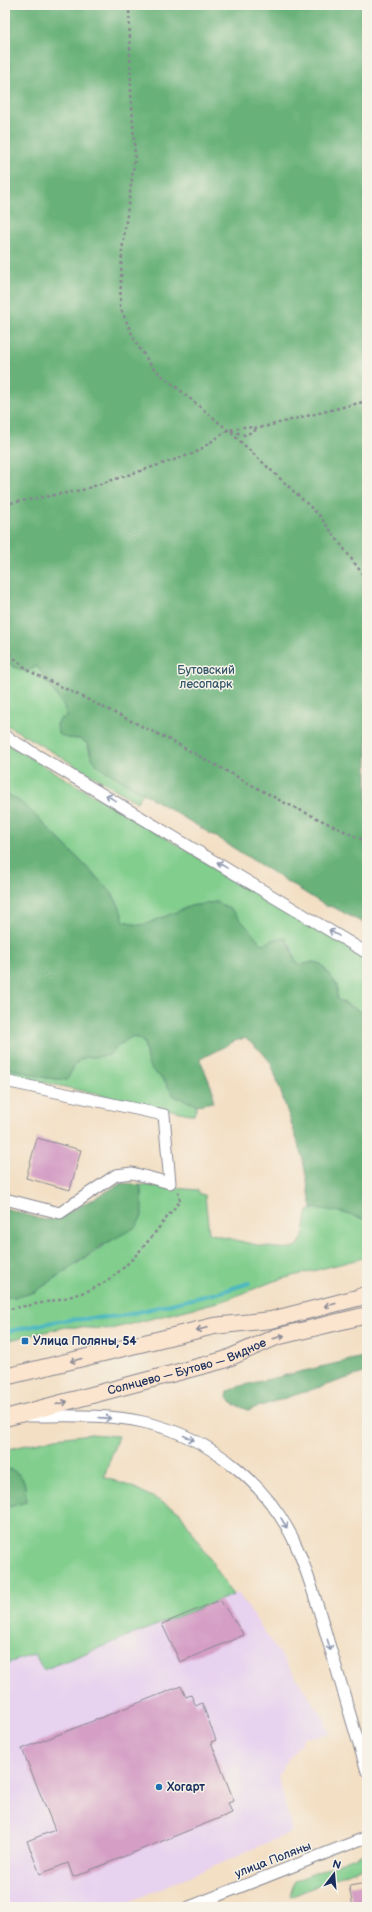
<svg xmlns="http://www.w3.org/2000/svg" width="372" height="1912" font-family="'Balsamiq Sans',sans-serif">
  <rect width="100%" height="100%" fill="#f7f3e8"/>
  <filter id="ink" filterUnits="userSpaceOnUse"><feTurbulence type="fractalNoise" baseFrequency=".025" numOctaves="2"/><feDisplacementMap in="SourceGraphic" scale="8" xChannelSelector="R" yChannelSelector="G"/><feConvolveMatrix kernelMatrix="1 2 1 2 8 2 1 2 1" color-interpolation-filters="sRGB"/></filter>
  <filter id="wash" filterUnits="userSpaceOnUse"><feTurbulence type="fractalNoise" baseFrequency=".012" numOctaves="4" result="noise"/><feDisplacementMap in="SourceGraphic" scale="16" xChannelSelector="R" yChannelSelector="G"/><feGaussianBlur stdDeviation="0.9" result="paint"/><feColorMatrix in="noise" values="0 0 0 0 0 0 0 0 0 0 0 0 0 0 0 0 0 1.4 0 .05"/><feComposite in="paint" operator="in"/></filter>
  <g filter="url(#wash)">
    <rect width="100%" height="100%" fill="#f3dfc4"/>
    <polygon fill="#e7d2ef" points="135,1488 179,1511 232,1595 238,1593 325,1720 330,1734 304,1738 278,1775 292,1832 117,1907 5,1907 5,1508"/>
    <g fill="#81ce8d" stroke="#4e7e76">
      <polygon points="5,660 14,667 37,666 64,707 67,717 60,719 57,725 67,738 80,739 87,743 91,756 98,766 143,793 137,802 5,724"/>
      <polygon points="5,743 367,957 367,1015 337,999 337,985 321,964 313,962 301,965 295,960 290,944 274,939 269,943 262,944 225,906 216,902 191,906 146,924 139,925 123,921 119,906 111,892 28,808 16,799 5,793"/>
      <path d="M 131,1037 L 137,1038 L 144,1042 L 148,1064 L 153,1071 L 164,1080 L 174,1096 L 197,1105 L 194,1115 L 5,1074 L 5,1067 L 46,1078 L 67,1080 C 81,1051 80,1060 109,1055 L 118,1046 Z"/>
      <path d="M 140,1185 L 198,1190 L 200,1194 L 205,1195 L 209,1233 C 225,1237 290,1257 299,1244 C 305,1237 305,1221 308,1211 C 323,1204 352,1215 367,1220 L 367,1257 L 274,1281 L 226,1300 L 111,1329 L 66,1327 L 5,1341 L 5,1298 L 21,1296 L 35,1292 L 118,1236 L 142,1195 Z"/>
      <path d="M 91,1434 L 118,1436 L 104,1477 L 135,1488 L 179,1511 L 233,1595 L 43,1670 L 35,1654 L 5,1664 L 5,1508 L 25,1502 C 26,1483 25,1473 5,1468 L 5,1450 L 56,1438 Z"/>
      <polygon points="367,1852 367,1865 290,1897 292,1887 295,1881"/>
    </g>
    <g fill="#68b178" stroke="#42706b">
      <polygon points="5,5 367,5 367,925 333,907 326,906 216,837 98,766 91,756 90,749 87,743 80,739 67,738 58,734 57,725 60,719 67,717 64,707 37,666 27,672 14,667 5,660"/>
      <path d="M 5,793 L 16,799 L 28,808 L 111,892 L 119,906 L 124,921 L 139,925 L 146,924 L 191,906 L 216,902 L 232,910 L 262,944 C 271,942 277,937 286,938 L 295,960 L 301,965 L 313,962 L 321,964 L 337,985 L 337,999 L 367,1015 L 367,1220 L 340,1212 L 315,1208 L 312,1209 L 302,1155 L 271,1063 L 261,1051 L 245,1038 L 235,1041 L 200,1059 L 213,1091 L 213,1102 L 197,1105 L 174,1096 L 164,1080 L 153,1071 L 148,1064 L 144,1042 L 137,1038 L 131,1037 L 118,1046 L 109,1055 C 80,1060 81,1051 67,1080 L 46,1078 L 5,1067 Z"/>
      <polygon points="122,1183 140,1185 142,1195 142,1216 136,1227 101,1246 35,1292 21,1296 5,1298 5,1208 44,1220 56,1219"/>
      <polygon points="367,1356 367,1372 248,1410 233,1404 227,1398 228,1391 240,1386"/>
      <path d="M 5,1468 C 25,1473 26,1483 26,1502 L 5,1508 Z"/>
    </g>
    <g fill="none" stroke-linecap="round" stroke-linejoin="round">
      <polyline stroke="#48b7c1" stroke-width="4" points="5,1332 58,1321 121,1316 221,1292 249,1283"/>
    </g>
    <g id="blocks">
      <g fill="#d49ec5">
        <polygon points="37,1138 81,1150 70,1190 26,1178"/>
        <polygon points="220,1600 244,1635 180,1662 162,1624"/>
        <polygon points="181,1686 186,1697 191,1695 196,1706 202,1703 216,1740 211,1742 234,1801 228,1803 232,1813 73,1877 68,1863 40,1874 27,1841 55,1830 22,1749"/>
        <polygon points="367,1883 367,1907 353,1907 349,1886"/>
      </g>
    </g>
  </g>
  <g filter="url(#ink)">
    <use href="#blocks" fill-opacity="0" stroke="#878791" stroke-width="1"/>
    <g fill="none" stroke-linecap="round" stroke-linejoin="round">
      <g stroke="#878791" stroke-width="13">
        <g id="street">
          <polyline points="5,736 367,953"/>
          <polyline points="5,1081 164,1115 170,1183 132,1173 116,1175 60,1213 5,1199"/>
          <path d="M 28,1416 C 66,1416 106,1414 143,1422 C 211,1437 272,1486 299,1552 C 311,1582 320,1613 329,1644 C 342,1686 354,1729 367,1771"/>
          <polyline points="189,1907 367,1837"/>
        </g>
      </g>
      <g stroke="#878791" stroke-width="18">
        <g id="secondary">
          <polyline points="5,1377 214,1326 271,1320 357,1298 367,1294"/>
          <path id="s1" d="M 5,1418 L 224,1360 L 276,1337 L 367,1315"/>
        </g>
      </g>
      <g stroke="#878791" stroke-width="2.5" stroke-dasharray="3 3" stroke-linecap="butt">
        <polyline points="129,5 131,91 135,156 122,251 120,307 136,343 153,368 228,430 319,515 367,580"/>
        <polyline points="231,431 245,435 258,429"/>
        <polyline points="5,504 82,490 195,453 228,430 244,427 259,428 367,401"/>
        <polyline points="5,650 29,671 168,739 281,801 367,842"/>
        <path d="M 5,1310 C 32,1304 76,1299 100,1285 C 133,1266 156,1230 180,1201 L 178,1190"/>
      </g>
      <use href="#street" stroke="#fff" stroke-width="11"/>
      <use href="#secondary" stroke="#fbe5cf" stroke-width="16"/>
    </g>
    <defs><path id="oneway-shaft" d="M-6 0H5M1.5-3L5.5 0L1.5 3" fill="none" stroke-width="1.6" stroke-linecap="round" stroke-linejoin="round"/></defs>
    <g stroke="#8d97ae">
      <use href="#oneway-shaft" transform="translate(111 798) rotate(-149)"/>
      <use href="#oneway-shaft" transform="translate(222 865) rotate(-149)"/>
      <use href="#oneway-shaft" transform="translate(334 933) rotate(-149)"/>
      <use href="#oneway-shaft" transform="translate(105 1418) rotate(4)"/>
      <use href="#oneway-shaft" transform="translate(189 1438) rotate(25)"/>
      <use href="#oneway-shaft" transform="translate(284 1523) rotate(59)"/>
      <use href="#oneway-shaft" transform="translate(329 1645) rotate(73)"/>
    </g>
    <g stroke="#8b8a96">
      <use href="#oneway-shaft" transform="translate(330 1305) rotate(166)"/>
      <use href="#oneway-shaft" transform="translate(202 1329) rotate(166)"/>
      <use href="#oneway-shaft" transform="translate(279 1337) rotate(-17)"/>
      <use href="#oneway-shaft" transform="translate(76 1360) rotate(166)"/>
      <use href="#oneway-shaft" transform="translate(62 1403) rotate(-15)"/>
    </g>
  </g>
  <g fill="#1f6fb2" stroke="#f7f3e8" stroke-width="1.5">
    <rect x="21" y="1337" width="8" height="8" rx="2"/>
    <circle cx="159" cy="1787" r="4"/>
  </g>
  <g text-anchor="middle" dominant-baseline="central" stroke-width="3" stroke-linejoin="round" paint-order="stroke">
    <g font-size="12" fill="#34576a" stroke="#f7f3e8">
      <text x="206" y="670">Бутовский<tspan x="206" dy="14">лесопарк</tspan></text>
    </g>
    <g font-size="12" font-weight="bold" fill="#1b2f5e" stroke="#f7f3e8" text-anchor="start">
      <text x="33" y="1341">Улица Поляны, 54</text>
      <text x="167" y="1787">Хогарт</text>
    </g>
    <g font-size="12" fill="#1b2f5e" stroke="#f7f3e8">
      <text stroke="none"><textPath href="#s1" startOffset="189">Солнцево — Бутово — Видное</textPath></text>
      <text transform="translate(273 1860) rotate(-21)">улица Поляны</text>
    </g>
  </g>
  <rect width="372" height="1912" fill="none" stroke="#f7f3e8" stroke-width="20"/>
  <g transform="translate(334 1874) rotate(16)" stroke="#f7f3e8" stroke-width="3" paint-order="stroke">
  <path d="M0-3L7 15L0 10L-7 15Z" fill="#1b2f5e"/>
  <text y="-6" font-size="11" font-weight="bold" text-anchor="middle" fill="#1b2f5e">N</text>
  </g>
</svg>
